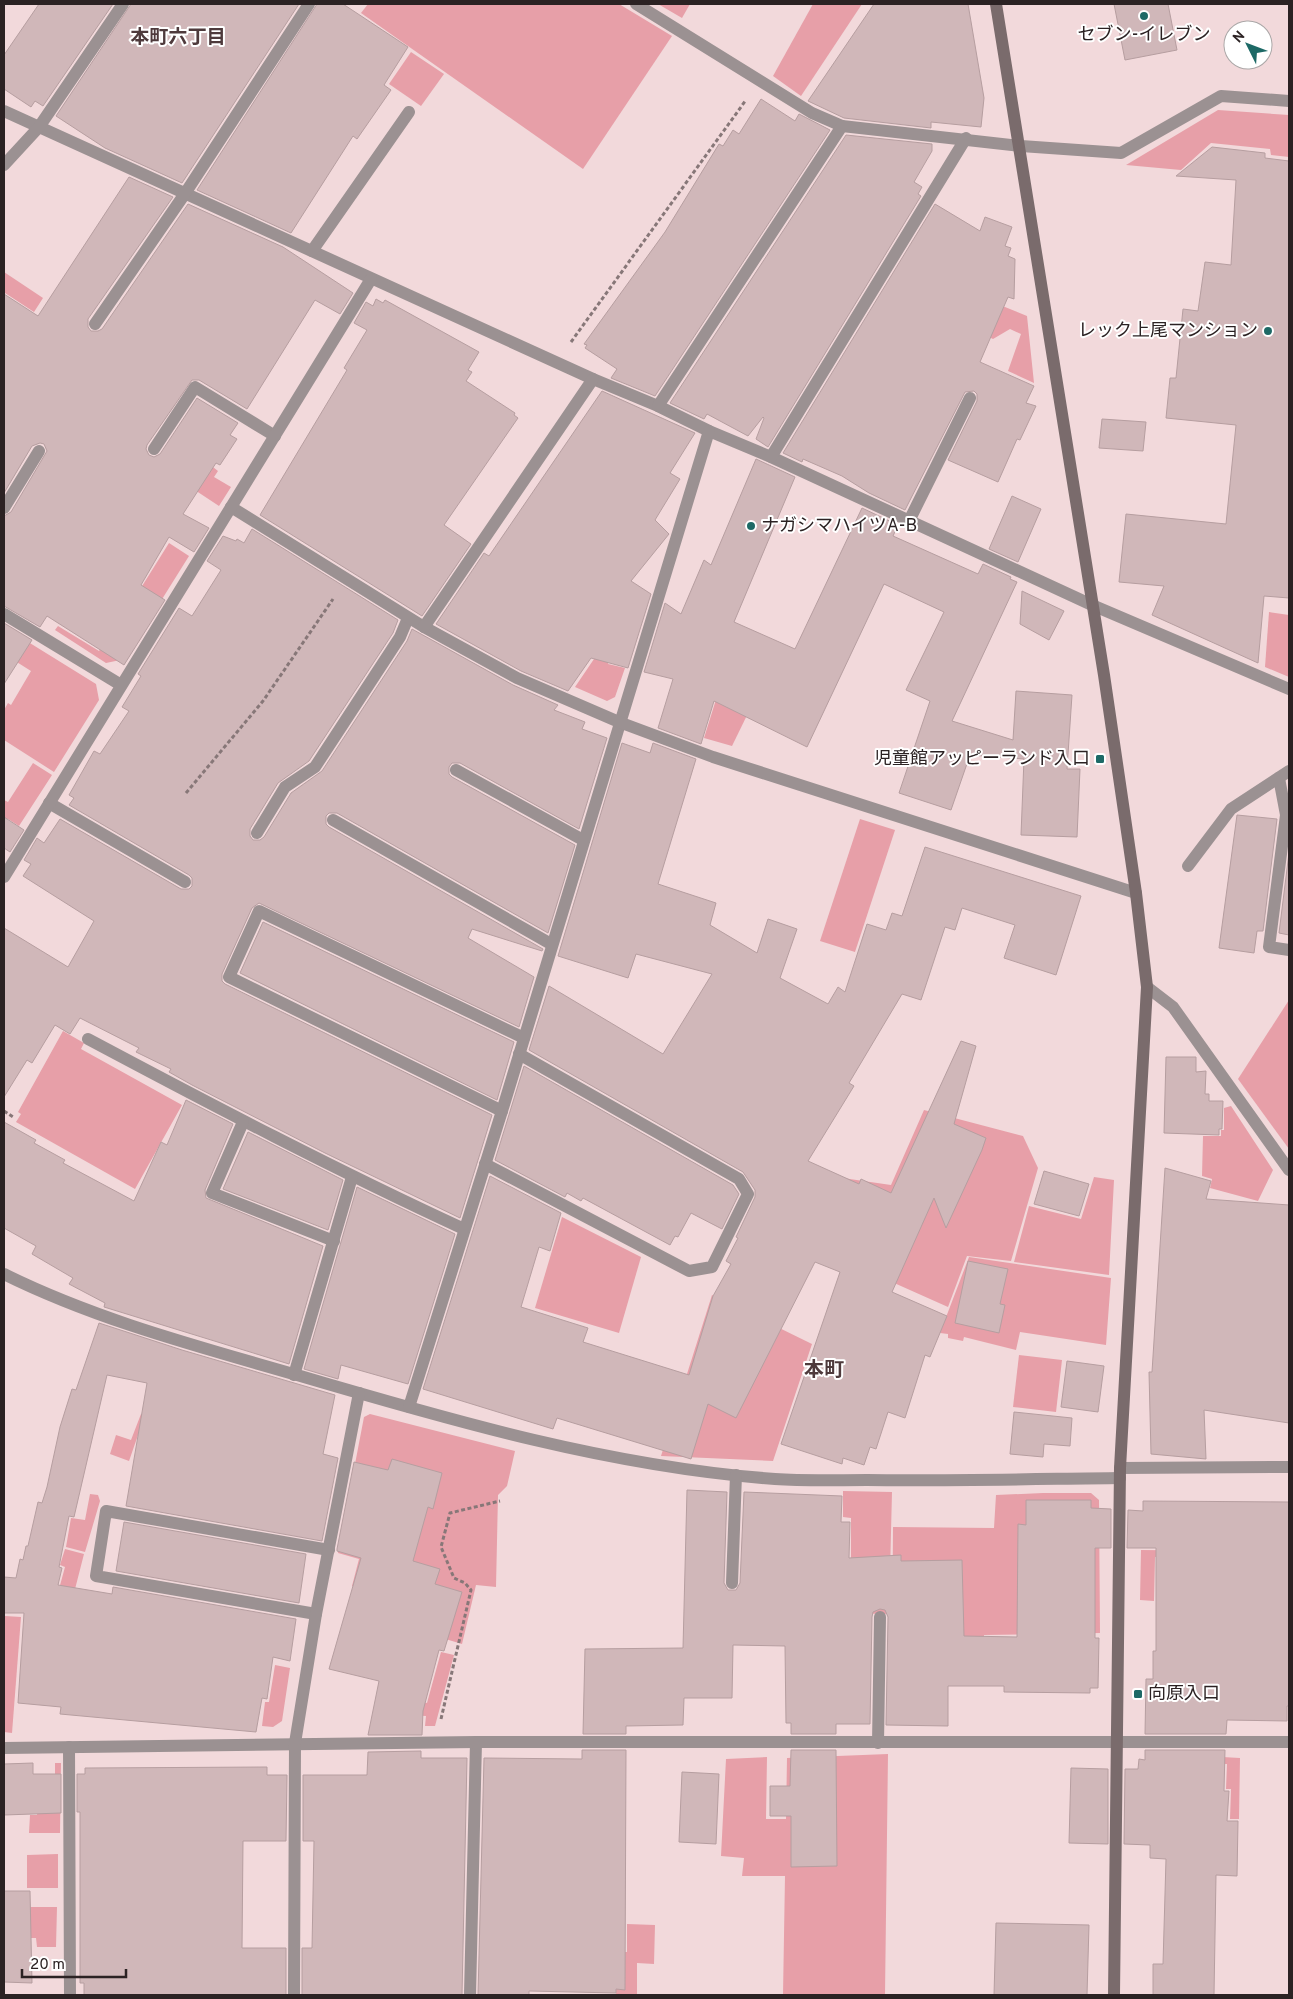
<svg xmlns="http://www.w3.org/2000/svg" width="1293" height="1999" font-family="Overpass,'Noto Sans JP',sans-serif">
  <rect width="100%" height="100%" fill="#f2d9db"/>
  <g fill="#e79fa8">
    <polygon points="368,4 619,4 672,36 583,169 361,13"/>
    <polygon points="658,4 690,4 682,18"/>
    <polygon points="813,4 862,4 801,96 773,76"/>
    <polygon points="411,52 444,74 421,106 389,84"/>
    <polygon points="1218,110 1289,115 1289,157 1271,155 1270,149 1211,143 1181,170 1126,165"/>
    <polygon points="4,272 43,298 34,312 5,293 4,294"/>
    <polygon points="1000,305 1027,316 1034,383 1008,371 1021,334 1010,329 993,339 987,336"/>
    <polygon points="209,464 218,471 214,477 231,487 219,506 157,465"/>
    <polygon points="169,543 189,556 159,604 139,591"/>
    <polygon points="129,604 125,659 106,663 55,630 58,626 99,651"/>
    <polygon points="1269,612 1289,615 1289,677 1265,667"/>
    <polygon points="4,627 96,684 99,700 54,772 4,740 4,710 8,703 11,705 31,671 4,654"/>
    <polygon points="611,634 615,637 608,664 625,668 615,697 607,701 575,687"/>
    <polygon points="772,664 732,746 704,738 719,690"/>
    <polygon points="33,763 52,775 19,826 8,819 4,826 4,800 8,802"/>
    <polygon points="860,819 895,830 855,952 820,941"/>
    <polygon points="1289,1000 1289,1149 1238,1079"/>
    <polygon points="63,1031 84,1043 81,1049 182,1105 135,1189 16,1122 21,1114 18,1112"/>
    <polygon points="1231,1106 1273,1170 1258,1201 1210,1188 1212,1179 1202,1176 1203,1136 1221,1136 1221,1130 1224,1130 1224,1108"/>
    <polygon points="924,1110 1023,1136 1038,1168 1011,1261 967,1256 948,1307 800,1241 829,1176 891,1185"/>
    <polygon points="1094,1177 1114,1180 1109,1275 1014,1262 1029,1206 1081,1219"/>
    <polygon points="562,1217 641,1257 619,1333 535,1308"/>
    <polygon points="969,1257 1111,1278 1106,1345 1020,1332 1016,1350 964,1337 963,1341 948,1338 948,1334 940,1333"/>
    <polygon points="712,1295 812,1344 773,1461 661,1456"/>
    <polygon points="1019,1355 1062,1360 1056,1412 1013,1407"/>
    <polygon points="141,1414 145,1415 129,1461 110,1454 116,1435 131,1440"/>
    <polygon points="370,1414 515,1451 507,1486 498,1495 496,1587 476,1585 462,1644 376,1618 383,1595 352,1586 359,1559 338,1553 364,1417"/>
    <polygon points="843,1491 892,1492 889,1614 831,1613 851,1580 851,1518 843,1517"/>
    <polygon points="1043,1493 1091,1493 1099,1500 1100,1633 984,1635 983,1651 892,1652 893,1527 994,1528 996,1495"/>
    <polygon points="90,1494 98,1495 100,1501 85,1552 66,1547 71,1518 85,1520"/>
    <polygon points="65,1549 84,1554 74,1593 59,1589 65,1567 60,1565"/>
    <polygon points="1141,1550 1240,1551 1214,1557 1155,1557 1154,1601 1140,1600"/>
    <polygon points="5,1616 21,1617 12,1733 4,1732"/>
    <polygon points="441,1652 454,1655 435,1726 425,1726 426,1716 406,1715 404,1697 427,1703"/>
    <polygon points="275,1665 290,1668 282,1721 273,1727 262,1726 265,1702 269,1702"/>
    <polygon points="888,1754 885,1995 783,1995 785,1876 742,1876 744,1858 721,1856 726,1759 767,1757 766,1819 786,1819 787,1758"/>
    <polygon points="1222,1757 1240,1758 1239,1819 1230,1819 1231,1789 1226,1789 1227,1764 1221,1764"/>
    <polygon points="55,1763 61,1763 60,1833 29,1833 30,1815 37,1815 38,1801 55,1801"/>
    <polygon points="58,1854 58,1888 27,1888 27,1855"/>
    <polygon points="24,1907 57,1907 56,1947 37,1947 36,1938 23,1938"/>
    <polygon points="627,1924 655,1925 654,1964 637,1963 637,1995 616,1995 617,1952 627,1952"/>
  </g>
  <g fill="#d0b7b9" stroke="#b69ea0">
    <polygon points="39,4 113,4 43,106 35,101 31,107 4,89 4,55"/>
    <polygon points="131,4 299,4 182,183 105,148 56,116"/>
    <polygon points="317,4 343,4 408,47 384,85 391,90 357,139 353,136 291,233 197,190"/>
    <polygon points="874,4 968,4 984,98 981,127 931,122 931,128 844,118 808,101"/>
    <polygon points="1114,4 1168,4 1177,50 1125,60"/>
    <polygon points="761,99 795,121 799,114 830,130 655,396 611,378 617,369 585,348 587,345 584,344 665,232 719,144 723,146 733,130 739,134"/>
    <polygon points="846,135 932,144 932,151 914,182 922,187 918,194 921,196 768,447 756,439 764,418 763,417 748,436 707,414 704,419 670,403"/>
    <polygon points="1212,147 1265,153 1265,158 1289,161 1289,598 1264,596 1258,663 1152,615 1164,586 1119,582 1126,514 1226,524 1236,425 1166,418 1170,378 1176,378 1183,309 1198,311 1205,262 1231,265 1236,180 1176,176"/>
    <polygon points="129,177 173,197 88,319 88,327 91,331 98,331 102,329 188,204 283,247 353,293 340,314 315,300 247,409 199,380 192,380 147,445 146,449 149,455 154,457 160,454 197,398 238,423 230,435 237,439 220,465 216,463 183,514 209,528 194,552 169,537 141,585 165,600 124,665 47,616 40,627 4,606 4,516 11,512 47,451 44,444 40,443 32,446 4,493 4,294 38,316"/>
    <polygon points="935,204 980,231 985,217 1012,227 1005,246 1011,248 1008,256 1015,259 1014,299 1008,297 980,362 1034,386 1026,403 1036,406 1020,440 1017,439 998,482 948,460 977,401 977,394 974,391 965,392 905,510 869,493 842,476 803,459 802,462 783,453"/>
    <polygon points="376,299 383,303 385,300 479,352 468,370 472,372 466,381 515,413 514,415 518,418 444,525 471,544 422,616 260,515 347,370 344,368 367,330 354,323 366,302 373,306"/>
    <polygon points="602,391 695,433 670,473 680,479 655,520 669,534 631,581 651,594 628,668 591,658 568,691 521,671 436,624 484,553 489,556"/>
    <polygon points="1102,419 1146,422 1143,451 1099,448"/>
    <polygon points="756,459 795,477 734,622 795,649 862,508 898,525 893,536 978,574 983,564 1011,577 1010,579 1017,582 952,721 1013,740 1016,691 1072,695 1067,769 1080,769 1077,837 1021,835 1024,759 970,755 951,810 899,793 930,701 906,690 944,612 884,584 807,747 714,701 701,744 658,728 673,679 644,672 665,603 681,614 704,560 711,565"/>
    <polygon points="1012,496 1041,509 1018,562 989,549"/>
    <polygon points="252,529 398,620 393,633 309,761 278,783 250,829 250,836 253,840 260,840 264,837 291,793 322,771 407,641 412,629 513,685 558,705 554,710 585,722 582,729 607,738 579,829 460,763 452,763 449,767 449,774 452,777 575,845 548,933 337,813 329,813 326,816 326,824 329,827 543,949 542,951 472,929 468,938 534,977 519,1027 259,903 252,908 222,974 222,981 225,984 492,1115 460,1218 325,1153 192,1085 169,1072 171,1069 136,1052 139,1048 80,1018 70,1034 55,1025 32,1063 27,1060 4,1097 4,928 68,967 94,921 23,876 31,864 24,860 37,838 44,843 60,819 181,889 189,889 192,886 192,878 189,875 69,805 74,798 69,795 94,751 100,754 129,711 122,707 141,676 138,674 179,608 192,616 221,570 207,561 223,536 236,541 237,539 244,543"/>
    <polygon points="1022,591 1064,611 1049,640 1020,624"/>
    <polygon points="4,623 32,640 4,684"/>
    <polygon points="622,743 650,753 653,743 696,759 658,884 716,903 710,925 757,953 768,919 797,929 780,978 828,1004 838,987 845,992 867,924 886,930 892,913 902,916 925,847 1081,896 1056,975 1004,958 1015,925 962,908 955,930 945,927 921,1000 902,994 849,1083 854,1086 808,1161 859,1184 861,1179 891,1193 961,1041 976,1046 954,1124 986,1138 982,1150 946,1228 934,1198 892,1292 947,1316 930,1357 925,1355 905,1418 888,1412 876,1449 870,1447 864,1465 843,1458 842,1464 781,1444 840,1272 815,1262 736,1418 708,1404 691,1459 557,1418 553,1429 423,1389 490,1176 561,1213 550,1251 539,1247 521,1307 588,1328 583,1342 689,1375 713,1296 731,1264 726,1261 738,1238 736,1237 755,1197 755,1190 743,1172 529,1050 549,986 663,1054 712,974 636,954 628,978 558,956"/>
    <polygon points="1237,815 1277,819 1263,931 1257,931 1254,953 1219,948"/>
    <polygon points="4,817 24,830 10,852 4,848"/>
    <polygon points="1289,853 1289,935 1279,933"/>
    <polygon points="263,922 514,1042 497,1100 240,973"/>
    <polygon points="1166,1057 1196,1057 1196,1072 1206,1071 1205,1094 1209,1094 1209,1101 1223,1101 1222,1129 1219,1129 1219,1135 1164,1133"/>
    <polygon points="524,1066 733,1185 739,1194 722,1229 691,1213 678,1237 675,1236 670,1245 583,1198 581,1201 567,1193 565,1197 495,1160"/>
    <polygon points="186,1100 233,1124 205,1190 206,1198 323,1246 289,1364 104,1307 105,1303 69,1284 73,1278 32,1254 36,1246 4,1228 4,1122 36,1140 34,1143 65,1160 63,1163 134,1201 161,1142 167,1145"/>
    <polygon points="248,1132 343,1180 328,1230 223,1189"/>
    <polygon points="1165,1168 1211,1181 1206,1199 1289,1205 1289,1423 1204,1410 1206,1459 1151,1454 1149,1372 1152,1372"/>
    <polygon points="1044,1171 1089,1184 1079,1216 1034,1204"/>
    <polygon points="357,1187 455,1234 408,1384 341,1365 338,1379 304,1369"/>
    <polygon points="968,1261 1008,1269 1000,1304 1005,1305 999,1333 955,1323"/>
    <polygon points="99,1323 182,1350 335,1395 323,1454 338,1458 322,1541 126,1506 147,1383 107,1375 74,1517 69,1516 59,1567 62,1568 58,1585 112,1594 113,1587 296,1619 290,1661 273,1657 267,1699 262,1698 256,1732 60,1714 61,1707 18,1703 24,1613 4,1613 4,1577 16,1578 20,1559 23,1560 26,1546 28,1546 38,1502 42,1503 47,1487 60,1427 72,1389 76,1390"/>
    <polygon points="1067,1361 1104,1366 1098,1412 1061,1407"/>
    <polygon points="1014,1412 1072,1418 1070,1446 1044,1444 1043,1457 1010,1454"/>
    <polygon points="392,1459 442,1473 433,1509 428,1507 413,1561 440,1569 435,1584 462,1592 444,1651 439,1650 423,1711 422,1735 368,1735 379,1681 329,1669 361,1558 337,1551 337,1549 354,1462 388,1470"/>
    <polygon points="687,1490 727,1492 724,1583 728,1590 736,1590 740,1583 744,1492 842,1496 841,1522 850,1522 849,1558 901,1555 901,1561 962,1560 964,1636 1017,1637 1018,1524 1026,1525 1026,1500 1091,1500 1091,1508 1111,1509 1111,1548 1095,1548 1095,1638 1099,1638 1098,1688 1090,1688 1090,1693 1004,1692 1004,1686 948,1686 948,1726 886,1725 888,1617 885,1610 880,1609 873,1612 872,1617 870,1724 836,1724 836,1734 791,1734 791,1723 786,1723 785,1646 733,1645 732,1698 684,1698 683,1725 626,1726 626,1734 583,1734 585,1649 683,1648"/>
    <polygon points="1143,1501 1289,1502 1289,1706 1287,1706 1287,1721 1227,1720 1226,1734 1145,1734 1146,1679 1153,1679 1153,1651 1156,1651 1156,1548 1127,1548 1128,1510 1143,1511"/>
    <polygon points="124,1522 306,1554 299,1603 116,1571"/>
    <polygon points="582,1750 626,1750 625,1990 616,1989 616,1993 529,1991 529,1995 478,1995 484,1758 582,1759"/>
    <polygon points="791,1750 836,1750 837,1866 791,1867 791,1816 770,1816 770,1786 790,1786"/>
    <polygon points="1145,1750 1225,1750 1224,1791 1229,1791 1227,1821 1238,1821 1237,1876 1216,1875 1214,1995 1153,1995 1153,1964 1163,1964 1166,1859 1150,1858 1150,1845 1124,1844 1125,1769 1138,1769 1139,1759 1145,1760"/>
    <polygon points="421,1751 421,1758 467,1758 462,1995 302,1995 302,1948 312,1948 314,1841 303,1841 303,1775 367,1775 368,1752"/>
    <polygon points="33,1763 33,1774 61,1774 61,1813 4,1815 4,1764"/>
    <polygon points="267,1767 267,1775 287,1775 286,1841 243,1841 242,1948 286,1948 286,1995 84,1995 84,1983 80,1983 80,1812 77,1812 77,1774 85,1774 85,1768"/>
    <polygon points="1071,1768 1108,1769 1108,1844 1069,1843"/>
    <polygon points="682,1772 719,1774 716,1844 679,1842"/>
    <polygon points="4,1891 30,1891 32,1983 4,1982"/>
    <polygon points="996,1923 1089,1925 1087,1995 994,1995"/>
  </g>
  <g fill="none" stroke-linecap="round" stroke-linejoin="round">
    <g stroke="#877778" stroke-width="3" stroke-dasharray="4 2.5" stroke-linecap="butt">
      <polyline points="571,342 746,100"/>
      <polyline points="186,793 263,701 333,599"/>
      <polyline points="4,1111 13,1117"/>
      <polyline points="441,1719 471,1590 465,1583 454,1578 441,1547 450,1513 500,1501"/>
    </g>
    <g stroke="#9b9192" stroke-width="12">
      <polyline points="636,4 812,113 842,126"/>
      <polyline points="4,111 593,379 658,406 709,431 771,457 1092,605 1289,689"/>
      <polyline points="312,251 409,112"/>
      <polyline points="95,324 184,195 309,4"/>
      <polyline points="154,449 195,387 275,436"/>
      <polyline points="4,508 39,451"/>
      <polyline points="909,521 970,398"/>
      <polyline points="456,770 583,840"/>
      <polyline points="1279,778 1286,815 1269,947 1289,950"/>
      <polyline points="49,803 185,882"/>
      <polyline points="333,820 551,944"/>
      <polyline points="257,833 285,787 315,767 400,637 408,618"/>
      <polyline points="1188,866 1231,809 1289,771"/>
      <polyline points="1147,987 1173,1007 1289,1170"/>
      <path d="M 88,1039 C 212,1105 336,1170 464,1229"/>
      <polyline points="502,1111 229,977 259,911 524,1038"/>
      <polyline points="243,1122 212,1193 334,1241"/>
      <polyline points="485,1164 689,1271 712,1267 748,1194 739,1179 519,1054"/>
      <path d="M 4,1274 C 97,1320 197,1346 297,1375 C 453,1421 612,1467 775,1479 C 805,1481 836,1480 867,1480 C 951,1481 1036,1479 1120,1478"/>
      <polyline points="294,1375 352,1177"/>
      <polyline points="409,1407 502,1111 709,431"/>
      <polyline points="732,1583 736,1475"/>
      <polyline points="878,1743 880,1617"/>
      <polyline points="69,1747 70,1995"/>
      <polyline points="470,1995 476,1742"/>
    </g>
    <g stroke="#9b9192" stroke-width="12">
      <polyline points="4,165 39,127 123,4"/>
      <polyline points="658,406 842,126 1021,146 1121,153 1221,96 1289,101"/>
      <polyline points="771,457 966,138"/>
      <polyline points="231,507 424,627 517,678 619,722 713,757 1136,893"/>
      <polyline points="4,614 121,685"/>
      <polyline points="424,627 593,379"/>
      <polyline points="4,877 371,279"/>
      <polyline points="1120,1468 1289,1467"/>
      <polyline points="316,1614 96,1576 106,1511 329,1550"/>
      <polyline points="4,1748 476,1742 1289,1742"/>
      <polyline points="294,1995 295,1743 316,1614 359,1393"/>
    </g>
    <polyline stroke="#7a6b6c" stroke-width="12" points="996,4 1104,675 1136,893 1147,987 1120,1468 1114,1995"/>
  </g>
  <g fill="#1d6966" stroke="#fff" stroke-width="2">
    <circle cx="1144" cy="16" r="5"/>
    <circle cx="1268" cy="331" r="5"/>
    <circle cx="751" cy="526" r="5"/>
    <rect x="1095" y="754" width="10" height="10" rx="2.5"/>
    <rect x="1133" y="1689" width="10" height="10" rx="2.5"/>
  </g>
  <g text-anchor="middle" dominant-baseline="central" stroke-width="4" stroke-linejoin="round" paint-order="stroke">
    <g font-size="18" fill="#2b2223" stroke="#fff" text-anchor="end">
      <text x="1144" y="35" text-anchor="middle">セブン-イレブン</text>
      <text x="1258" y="331">レック上尾マンション</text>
      <text x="761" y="526" text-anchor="start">ナガシマハイツA-B</text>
      <text x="1090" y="759">児童館アッピーランド入口</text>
      <text x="1148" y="1694" text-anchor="start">向原入口</text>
    </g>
    <g font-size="19" font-weight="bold" fill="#4e3a3c" stroke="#fff">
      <text x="178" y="38">本町六丁目</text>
    </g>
    <g font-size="20" font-weight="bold" fill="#4e3a3c" stroke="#fff">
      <text x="824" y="1371">本町</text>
    </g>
  </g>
  <rect width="1293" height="1999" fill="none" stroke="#2b2223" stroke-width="10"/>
  <g transform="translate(1248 45) rotate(312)"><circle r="24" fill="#ffffff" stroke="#aaa7a7"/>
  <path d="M0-4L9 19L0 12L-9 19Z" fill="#1d6966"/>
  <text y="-8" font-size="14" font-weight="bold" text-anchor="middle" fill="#2b2223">N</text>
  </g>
  <path d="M22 1969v8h104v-8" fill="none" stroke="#2b2223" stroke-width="2.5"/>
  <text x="30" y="1969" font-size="15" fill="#2b2223" stroke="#ffffff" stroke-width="4" paint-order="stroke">20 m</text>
</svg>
